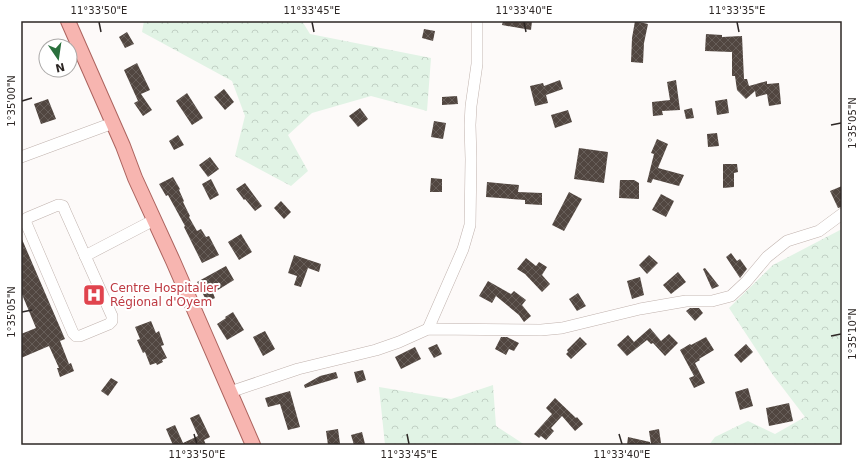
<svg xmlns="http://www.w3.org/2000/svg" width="863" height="466" font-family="'DejaVu Sans',sans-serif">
  <defs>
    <pattern id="forest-crowns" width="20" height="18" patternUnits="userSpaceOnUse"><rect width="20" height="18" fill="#e1f3e5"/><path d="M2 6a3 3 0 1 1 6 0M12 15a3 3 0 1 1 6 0" fill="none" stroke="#c1d0c4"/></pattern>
    <pattern id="building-cross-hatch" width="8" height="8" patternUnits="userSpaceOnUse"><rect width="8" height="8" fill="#514640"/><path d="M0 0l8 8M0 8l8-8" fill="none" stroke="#675e59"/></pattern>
  </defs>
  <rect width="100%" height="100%" fill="#fdfaf9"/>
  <g fill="url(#forest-crowns)">
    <polygon points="144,21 302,21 310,34 431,58 427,111 371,96 312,113 288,135 308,171 291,186 235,156 245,116 232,81 142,32"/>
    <polygon points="842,229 842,445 709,445 715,437 748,421 775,434 805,417 773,375 729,308 773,265"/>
    <polygon points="493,385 496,426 525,445 385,445 379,387 451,399"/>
  </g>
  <g fill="url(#building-cross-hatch)">
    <polygon points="503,21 532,21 531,30 502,25"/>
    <polygon points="635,21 648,24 644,43 643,63 631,62 632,38"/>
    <polygon points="424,29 435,31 433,41 422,38"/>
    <polygon points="127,32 134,44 125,48 119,37"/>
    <polygon points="706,34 722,35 722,37 742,36 744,79 747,79 749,86 767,81 767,84 779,83 781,104 769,106 767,94 756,97 755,91 746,99 737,90 735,76 732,76 732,52 705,51"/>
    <polygon points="137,63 150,90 141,94 152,110 143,116 134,103 138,101 124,70"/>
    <polygon points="560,80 563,89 546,95 548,103 535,106 530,86 543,83 544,86"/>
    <polygon points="676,80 680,110 662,111 663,115 653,116 652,102 670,100 667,82"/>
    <polygon points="224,89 234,102 225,110 214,97"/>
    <polygon points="187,93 203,118 192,125 176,101"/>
    <polygon points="457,96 458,104 442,105 442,97"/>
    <polygon points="48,99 56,119 41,124 34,104"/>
    <polygon points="727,99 729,113 717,115 715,101"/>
    <polygon points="360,108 368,119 358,127 349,116"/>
    <polygon points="692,108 694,118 686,119 684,110"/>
    <polygon points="568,110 572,122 555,128 551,115"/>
    <polygon points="434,121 446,123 443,139 431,137"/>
    <polygon points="717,133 719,146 708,147 707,134"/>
    <polygon points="178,135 184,145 174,150 169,141"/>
    <polygon points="657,139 668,144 658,168 684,175 679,186 653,179 651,183 647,182 654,154 651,153"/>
    <polygon points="579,148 608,152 604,183 574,179"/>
    <polygon points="210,157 219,169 208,177 199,165"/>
    <polygon points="723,164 737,164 738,172 734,173 734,187 723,188"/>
    <polygon points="173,177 180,189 179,190 184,201 183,202 190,216 189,217 197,231 201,229 206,237 209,236 219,255 202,263 184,227 185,226 168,195 166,196 159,184"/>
    <polygon points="431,178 442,179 442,192 430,192"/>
    <polygon points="211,179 219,195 210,200 202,184"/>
    <polygon points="620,180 634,180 639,183 639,199 619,198"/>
    <polygon points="487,182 519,185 518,192 542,193 542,205 525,204 525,200 486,197"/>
    <polygon points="245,183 262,206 255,211 245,199 244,200 236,189"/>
    <polygon points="842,186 842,207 838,208 830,191"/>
    <polygon points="569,192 582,199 564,231 552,225"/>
    <polygon points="661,194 674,201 666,217 652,210"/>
    <polygon points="281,201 291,212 284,219 274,208"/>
    <polygon points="241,234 252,252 239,260 228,242"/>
    <polygon points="21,237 65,339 60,341 69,364 71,363 74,371 60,377 57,368 59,368 49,346 21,358 21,334 36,328 21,292"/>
    <polygon points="731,253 737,261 740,259 747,269 740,278 726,257"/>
    <polygon points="294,255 321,264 319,272 308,268 301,287 294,285 297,276 288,273"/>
    <polygon points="649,255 658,263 647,274 639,265"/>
    <polygon points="526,258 536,266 539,262 547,267 542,275 550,284 542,292 525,274 517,269"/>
    <polygon points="226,266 234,280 213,293 215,298 207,302 197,282"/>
    <polygon points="705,268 719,286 712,289 703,269"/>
    <polygon points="678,272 686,282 671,294 663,285"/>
    <polygon points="640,277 644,295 632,299 627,281"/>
    <polygon points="488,281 511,294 514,291 526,300 522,305 531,316 524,322 519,315 496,296 492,303 479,296"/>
    <polygon points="578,293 586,306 577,311 569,299"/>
    <polygon points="690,308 699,308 703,313 695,321 686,311"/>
    <polygon points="233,312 244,330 227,340 217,324 226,318 225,317"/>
    <polygon points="151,321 156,333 159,331 164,345 161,346 167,358 162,360 163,362 157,365 156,363 150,365 145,352 143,353 137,340 140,339 135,327"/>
    <polygon points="650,328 661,341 669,334 678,343 665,356 653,343 651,344 647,340 627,356 617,345 628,335 634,342"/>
    <polygon points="265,331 275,349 263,356 253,337"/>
    <polygon points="501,337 507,337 519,343 514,351 509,349 506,355 495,349"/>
    <polygon points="580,337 587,344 571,359 566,354 568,352 567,350"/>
    <polygon points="706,337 714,350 699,359 700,360 695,363 705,383 694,388 689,378 694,376 680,350 690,344 691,345"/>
    <polygon points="437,344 442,354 434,358 428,348"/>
    <polygon points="746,344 753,352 741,363 734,355"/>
    <polygon points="415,347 421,359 401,369 395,357"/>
    <polygon points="363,370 366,380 357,383 354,372"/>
    <polygon points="336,372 338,378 305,388 304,385 320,376"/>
    <polygon points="111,378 118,382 108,396 101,391"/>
    <polygon points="748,388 753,406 740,410 735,392"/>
    <polygon points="290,391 300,427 288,430 280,404 268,407 265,398"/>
    <polygon points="555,398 576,418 577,417 583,424 575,431 562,416 551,428 554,431 546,440 541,436 539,438 534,434 552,414 546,408"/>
    <polygon points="789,403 793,421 769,426 766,408"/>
    <polygon points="199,414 210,437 204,440 206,445 173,445 166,429 175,425 183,443 198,436 190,418"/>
    <polygon points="338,429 340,444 328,445 326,431"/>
    <polygon points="659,429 661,443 651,444 649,431"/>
    <polygon points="362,432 365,444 354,445 351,435"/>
    <polygon points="628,437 650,442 650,445 627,445"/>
  </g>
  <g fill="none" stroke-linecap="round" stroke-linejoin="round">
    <g stroke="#c0b2ad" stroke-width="12">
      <g id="minor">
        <polyline points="21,157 113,123"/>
        <polygon points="58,205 63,206 65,211 112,316 112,321 109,324 80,336 76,336 73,333 26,223 27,218"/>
        <polyline points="85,256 154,220"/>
        <polyline points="428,329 463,249 470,225 471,159 470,125 471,106 477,64 477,21"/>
        <polyline points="230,392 298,369 376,350 399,342 428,329 541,330 562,328 640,309 686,301 712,301 731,296 746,282 767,257 787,241 819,231 842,214"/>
      </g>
    </g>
    <g stroke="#ac635e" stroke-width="16">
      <polyline id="major" points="68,21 123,146 135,178 173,261 253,445"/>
    </g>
    <use href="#minor" stroke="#fff" stroke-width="11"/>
    <use href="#major" stroke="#f7b5b0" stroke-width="14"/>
  </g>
  <path fill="none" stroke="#2d2725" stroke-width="1.5" d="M 99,22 L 101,32M 312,22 L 314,32M 524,22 L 526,32M 737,22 L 739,32M 22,101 L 32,98M 831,125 L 841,123M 22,312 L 32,310M 831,336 L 841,334M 194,434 L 197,444M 407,434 L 409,444M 619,434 L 622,444"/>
  <defs>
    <g id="hospital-square" transform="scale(1.15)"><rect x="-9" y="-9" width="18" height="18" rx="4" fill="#e0444e" stroke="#fff"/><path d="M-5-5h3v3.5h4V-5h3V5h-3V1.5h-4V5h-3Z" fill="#fff"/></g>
  </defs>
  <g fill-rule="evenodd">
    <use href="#hospital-square" x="94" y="295"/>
  </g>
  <g text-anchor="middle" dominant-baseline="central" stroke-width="4" stroke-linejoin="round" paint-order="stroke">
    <g font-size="12" fill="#be3a42" stroke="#fff" text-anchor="start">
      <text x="110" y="288">Centre Hospitalier<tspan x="110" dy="14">Régional d'Oyem</tspan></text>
    </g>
  </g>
  <rect width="863" height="466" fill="none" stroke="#ffffff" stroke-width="44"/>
  <g transform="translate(58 58) rotate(167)"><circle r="19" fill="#ffffff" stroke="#aba9a8"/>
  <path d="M0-3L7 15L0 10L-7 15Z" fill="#2a703d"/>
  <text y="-6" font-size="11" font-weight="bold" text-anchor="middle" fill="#2d2725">N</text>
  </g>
  <rect x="22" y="22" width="819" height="422" fill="none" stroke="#2d2725" stroke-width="1.5"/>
  <g font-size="10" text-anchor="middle" fill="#2d2725">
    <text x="99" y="14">11°33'50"E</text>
    <text x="312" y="14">11°33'45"E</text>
    <text x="524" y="14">11°33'40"E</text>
    <text x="737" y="14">11°33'35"E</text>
    <text transform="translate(11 101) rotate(-90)" y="4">1°35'00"N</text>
    <text transform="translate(852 123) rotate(-90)" y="4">1°35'05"N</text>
    <text transform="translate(11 312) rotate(-90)" y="4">1°35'05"N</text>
    <text transform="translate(852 334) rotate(-90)" y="4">1°35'10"N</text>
    <text x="197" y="458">11°33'50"E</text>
    <text x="409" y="458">11°33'45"E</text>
    <text x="622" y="458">11°33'40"E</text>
  </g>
</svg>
